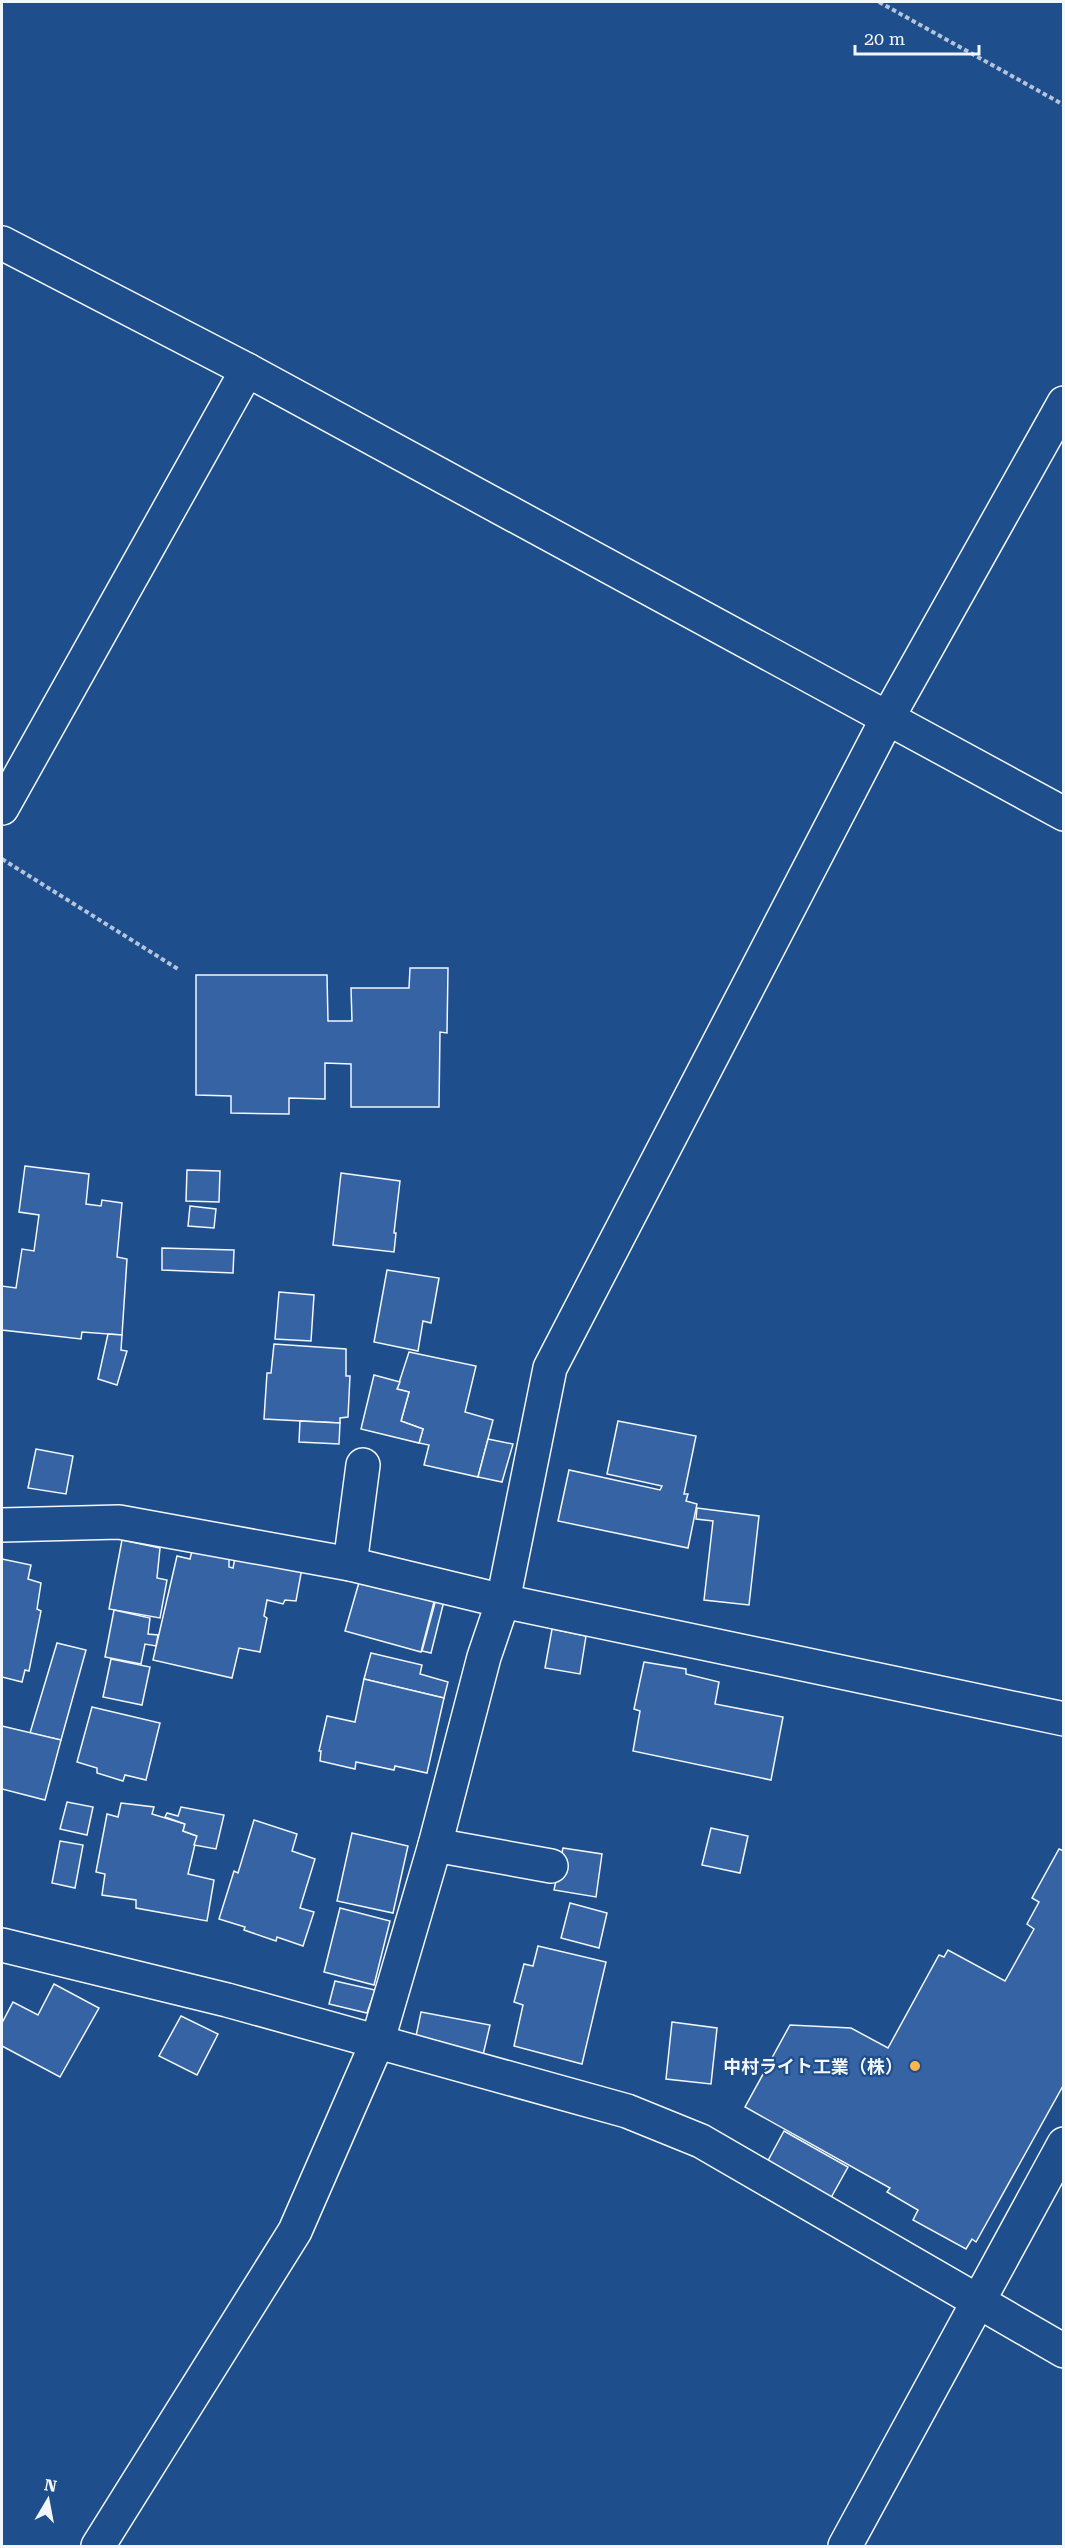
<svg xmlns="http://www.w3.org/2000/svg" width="1065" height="2548" font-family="'Roboto Serif','Noto Sans JP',serif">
  <rect width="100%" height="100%" fill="#1f4e8c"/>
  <g fill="#3563a3" stroke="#f2f6ff" stroke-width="1.5">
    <polygon points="410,968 448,968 447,1033 440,1032 439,1107 351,1107 351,1064 325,1063 325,1099 289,1098 289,1114 231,1113 231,1096 196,1095 196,975 327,975 328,1021 352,1021 351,988 409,988"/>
    <polygon points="25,1166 89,1174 86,1204 101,1206 102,1200 122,1203 117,1257 127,1259 122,1335 82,1332 81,1339 2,1330 2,1286 16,1288 22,1249 34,1251 39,1215 19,1212"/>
    <polygon points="187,1170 220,1171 219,1202 186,1201"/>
    <polygon points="341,1173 400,1181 394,1233 396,1233 394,1252 333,1245"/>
    <polygon points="190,1206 216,1209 214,1228 188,1226"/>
    <polygon points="162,1248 234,1250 233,1273 162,1270"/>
    <polygon points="387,1270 439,1278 431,1323 423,1321 418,1351 374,1342"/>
    <polygon points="279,1292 314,1295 311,1341 275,1339"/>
    <polygon points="108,1334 122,1335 121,1350 127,1351 117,1385 98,1379"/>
    <polygon points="274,1344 346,1349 346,1376 350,1376 348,1417 340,1418 340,1423 264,1419 267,1373 271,1373"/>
    <polygon points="409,1352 476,1366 465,1412 493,1420 478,1477 424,1465 429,1445 419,1443 423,1429 401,1421 409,1392 397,1389"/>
    <polygon points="374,1375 400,1382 397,1389 409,1392 401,1421 423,1429 419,1443 361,1429"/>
    <polygon points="300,1421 340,1423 339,1444 299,1442"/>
    <polygon points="618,1421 696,1436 684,1494 688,1494 686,1501 697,1504 688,1548 558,1521 569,1470 660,1490 662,1486 607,1474"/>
    <polygon points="488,1439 513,1444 502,1482 478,1477"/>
    <polygon points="36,1449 73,1456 66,1494 28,1488"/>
    <polygon points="697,1508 759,1516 749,1605 704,1600 713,1521 696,1519"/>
    <polygon points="122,1540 160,1548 157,1578 167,1580 160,1618 109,1609"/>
    <polygon points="192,1551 229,1559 229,1567 233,1568 236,1553 302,1568 296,1601 285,1600 283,1604 267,1600 264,1616 267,1618 260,1652 239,1648 232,1678 153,1660 177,1556 190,1559"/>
    <polygon points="2,1559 31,1565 28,1579 41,1583 37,1609 41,1611 29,1671 25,1670 22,1682 2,1677"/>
    <polygon points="360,1579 435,1598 421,1652 345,1631"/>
    <polygon points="436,1599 444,1601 431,1653 422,1651"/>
    <polygon points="114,1610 150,1618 148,1634 158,1635 156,1646 145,1644 141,1664 105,1657"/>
    <polygon points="552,1629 586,1636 580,1674 545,1668"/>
    <polygon points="57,1643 86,1650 61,1740 30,1733"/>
    <polygon points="371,1653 422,1665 420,1674 448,1682 444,1698 364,1679"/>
    <polygon points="111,1659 150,1667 142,1705 103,1697"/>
    <polygon points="644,1662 686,1669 686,1674 719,1682 715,1704 783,1717 771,1780 633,1751 640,1711 634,1709"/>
    <polygon points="364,1679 444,1698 427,1773 395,1766 394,1770 356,1762 355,1769 320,1761 321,1751 319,1751 327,1716 355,1722"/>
    <polygon points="92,1707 160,1723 146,1780 125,1775 123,1781 97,1773 97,1768 77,1762"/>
    <polygon points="2,1726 61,1740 45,1800 2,1789"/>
    <polygon points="67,1802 93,1807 87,1835 60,1829"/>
    <polygon points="121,1803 154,1807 152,1814 185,1824 183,1831 197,1836 188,1874 214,1880 207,1921 136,1908 136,1900 102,1895 105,1874 96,1872 107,1814 118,1817"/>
    <polygon points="181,1807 224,1815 216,1849 194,1845 197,1836 183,1831 185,1824 165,1817 167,1813 178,1816"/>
    <polygon points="254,1820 297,1834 292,1851 315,1859 300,1908 314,1912 303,1946 277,1937 276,1941 244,1930 245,1927 219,1919 234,1871 238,1873"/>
    <polygon points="711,1828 748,1836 740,1873 702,1865"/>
    <polygon points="352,1833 408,1846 393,1913 337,1901"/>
    <polygon points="60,1841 83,1845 75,1888 52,1883"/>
    <polygon points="563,1848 602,1854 596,1897 554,1890"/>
    <polygon points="1059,1849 1064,1851 1064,2084 976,2242 972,2239 966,2249 913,2220 918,2210 887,2192 890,2188 745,2107 790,2025 851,2028 888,2048 939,1955 944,1957 948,1950 1005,1981 1034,1929 1027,1924 1039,1902 1032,1898"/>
    <polygon points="570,1903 607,1913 599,1948 561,1938"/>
    <polygon points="340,1908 390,1921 374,1985 324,1972"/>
    <polygon points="538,1946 606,1962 582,2064 514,2046 523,2005 514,2002 524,1964 533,1966"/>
    <polygon points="335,1981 375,1990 367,2013 329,2004"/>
    <polygon points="54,1984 99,2008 60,2077 2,2046 2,2023 13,2002 38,2015"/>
    <polygon points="421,2012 490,2025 483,2055 415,2041"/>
    <polygon points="181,2016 218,2034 197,2075 159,2056"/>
    <polygon points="672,2022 717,2028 711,2084 666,2079"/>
    <polygon points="784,2131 848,2167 828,2203 764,2168"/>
  </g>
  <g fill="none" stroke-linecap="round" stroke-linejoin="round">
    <g stroke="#f2f6ff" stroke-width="36">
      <g id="street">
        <polyline points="2,243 247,370 1064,814"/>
        <polyline points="2,808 247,370"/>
        <polyline points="2,1525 119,1522 350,1564 503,1601 1064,1719"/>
        <polyline points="350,1564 363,1465"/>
        <polyline points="435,1845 551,1866"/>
        <polyline points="2,1945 227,2000 627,2111 701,2141 1064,2351"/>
        <polyline points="98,2546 295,2231 377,2043 435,1845 484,1657 503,1601 550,1368 888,717 1064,403"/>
        <polyline points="845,2546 1064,2144"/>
      </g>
    </g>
    <g stroke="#b3c4dc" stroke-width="4" stroke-dasharray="4.5 3" stroke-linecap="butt">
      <polyline points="879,2 1064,105"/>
      <polyline points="2,859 178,969"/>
    </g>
    <use href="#street" stroke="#1f4e8c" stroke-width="33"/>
  </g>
  <circle fill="#ffb74d" stroke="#1f4e8c" stroke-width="2" cx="915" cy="2066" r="6"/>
  <g text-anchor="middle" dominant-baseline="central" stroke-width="4.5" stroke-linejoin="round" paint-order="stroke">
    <g font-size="18" font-weight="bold" fill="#f2f6ff" stroke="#1f4e8c" text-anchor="end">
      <text x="903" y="2066">中村ライト工業（株）</text>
    </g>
  </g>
  <rect width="1065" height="2548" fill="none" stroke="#f2f6ff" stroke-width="6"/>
  <g transform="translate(48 2500) rotate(10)" stroke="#1f4e8c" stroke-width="4.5" paint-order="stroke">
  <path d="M0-4.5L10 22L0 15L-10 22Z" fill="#f2f6ff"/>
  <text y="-9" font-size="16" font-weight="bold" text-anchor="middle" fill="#f2f6ff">N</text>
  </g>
  <path d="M855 45v9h124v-9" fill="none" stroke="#f2f6ff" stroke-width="3"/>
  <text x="864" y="45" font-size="18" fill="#f2f6ff" stroke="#1f4e8c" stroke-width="4.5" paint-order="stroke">20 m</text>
</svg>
